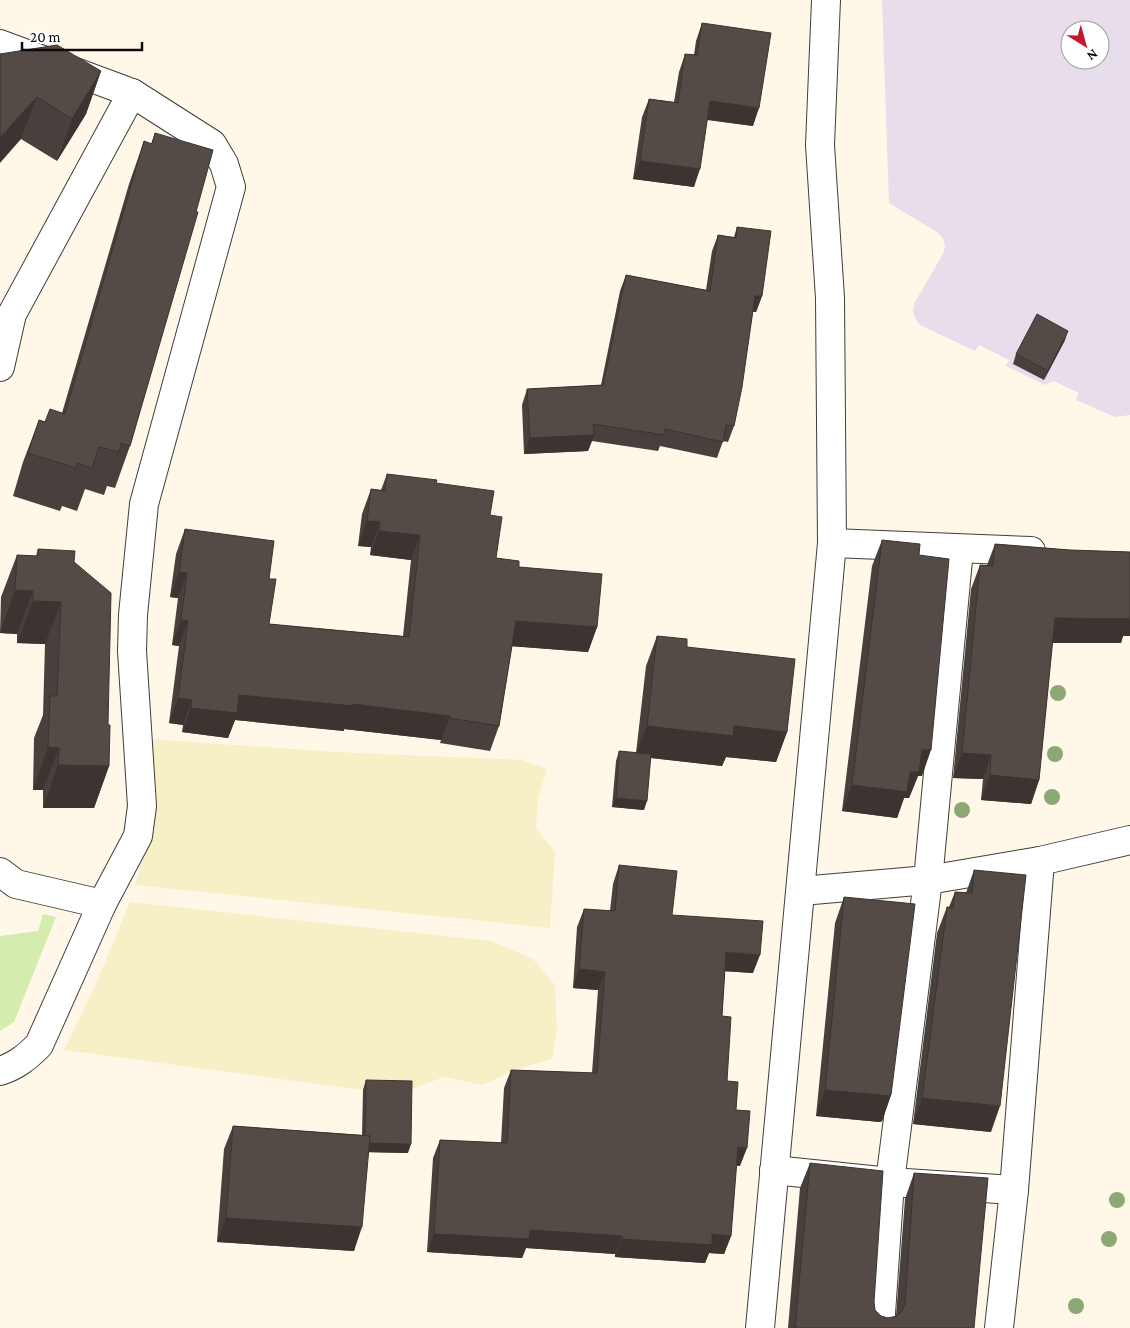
<svg xmlns="http://www.w3.org/2000/svg" width="1130" height="1328" font-family="'Crimson Pro',serif">
  <rect width="100%" height="100%" fill="#fff8e8"/>
  <path fill="#e8ddeb" fill-rule="evenodd" d="M 882,0 L 1130,0 L 1130,415 L 1115,417 L 1076,400 L 1079,393 L 1054,381 L 1045,385 L 1006,366 L 1009,360 L 979,345 L 975,351 L 920,325 L 916,320 L 913,312 L 914,304 L 944,252 L 945,246 L 943,238 L 937,232 L 889,203 ZM 1070,30 L 1100,30 L 1100,60 L 1070,60 Z"/>
  <g fill="#f7efc6">
    <polygon points="150,739 336,752 522,760 547,769 538,799 536,828 555,852 550,928 135,885 144,855 149,814"/>
    <polygon points="130,902 491,941 533,959 555,985 557,1031 552,1059 515,1070 483,1085 444,1077 409,1090 363,1090 64,1050 95,986"/>
  </g>
  <polygon fill="#d4edae" points="43,914 56,917 14,1022 0,1031 0,936 38,931"/>
  <g fill="none" stroke-linecap="round" stroke-linejoin="round">
    <g stroke="#3e3e3e" stroke-width="30">
      <g id="street">
        <path d="M 0,44 L 132,93 L 212,144 L 224,164 L 231,187 L 144,504 L 133,615 L 132,651 L 142,806 L 138,836 L 102,904 L 39,1045 C 27,1057 16,1066 0,1071"/>
        <polyline points="0,367 12,314 132,93"/>
        <polyline points="832,543 1031,551"/>
        <polyline points="0,872 16,884 102,904"/>
        <polyline points="801,891 928,880 1040,861 1130,840"/>
        <polyline points="774,1170 890,1182 1014,1190"/>
        <polyline points="760,1328 832,543 830,298 820,145 826,0"/>
        <polyline points="880,1328 890,1182 928,880 959,549"/>
        <polyline points="999,1328 1014,1190 1040,861"/>
      </g>
    </g>
    <use href="#street" stroke="#fff" stroke-width="28"/>
  </g>
  <g fill="#8ca874">
    <circle cx="1058" cy="693" r="8"/>
    <circle cx="1055" cy="754" r="8"/>
    <circle cx="1052" cy="797" r="8"/>
    <circle cx="962" cy="810" r="8"/>
    <circle cx="1117" cy="1200" r="8"/>
    <circle cx="1109" cy="1239" r="8"/>
    <circle cx="1076" cy="1306" r="8"/>
  </g>
  <g fill="#48403c">
    <polygon points="702,23 753,126 707,120 694,187 633,179 642,117 649,99 674,102 679,72 685,54 694,55 696,41"/>
    <polygon points="0,54 101,71 86,114 57,161 21,139"/>
    <polygon points="155,133 196,212 130,446 115,488 107,486 104,495 85,489 77,511 62,506 60,511 13,496 23,462 39,420 45,422 62,413 129,184 144,141 151,144"/>
    <polygon points="737,227 762,296 756,312 753,312 734,426 728,442 723,441 717,458 660,446 658,451 592,441 588,451 524,454 522,405 527,389 601,385 620,291 626,275 706,290 712,251 718,235 734,237"/>
    <polygon points="1065,340 1044,380 1013,364 1016,354"/>
    <polygon points="387,474 436,483 490,515 496,558 519,567 597,627 588,652 512,646 499,726 490,751 440,743 441,740 344,729 344,731 235,720 228,738 182,732 183,725 169,723 179,646 172,645 178,598 170,597 176,554 185,529 269,579 269,624 403,636 411,560 370,555 371,547 358,546 362,514 371,489 381,490"/>
    <polygon points="882,540 919,555 922,776 918,776 909,798 904,798 897,818 842,811 872,566"/>
    <polygon points="995,544 1070,550 1130,552 1130,636 1123,636 1121,643 1052,643 1039,780 1031,804 981,800 983,779 953,778 971,589 980,565 987,565"/>
    <polygon points="38,549 74,562 108,725 109,766 94,808 43,808 43,790 33,790 34,738 43,715 45,644 17,643 17,634 0,633 1,597 17,555 36,556"/>
    <polygon points="657,636 687,647 787,732 776,762 726,757 722,766 650,758 644,810 612,807 616,761 619,751 636,753 646,666"/>
    <polygon points="619,865 672,915 753,973 725,971 722,1016 727,1081 736,1110 740,1166 736,1165 731,1236 724,1254 709,1253 705,1263 615,1257 615,1254 526,1248 522,1258 427,1252 433,1158 440,1140 501,1143 504,1088 511,1070 592,1073 598,990 573,988 577,927 584,909 610,911 613,884"/>
    <polygon points="974,870 991,1132 913,1124 937,933 947,907 949,907 955,892 966,893"/>
    <polygon points="844,897 891,1095 882,1121 880,1122 816,1116 835,923"/>
    <polygon points="366,1080 408,1153 368,1152 354,1251 217,1242 224,1149 233,1126 362,1135 363,1090"/>
    <polygon points="810,1163 875,1310 881,1316 888,1318 896,1316 905,1199 914,1173 974,1328 788,1328 800,1188"/>
  </g>
  <g fill="#3b3431">
    <polygon points="101,71 86,114 57,161 72,119"/>
    <polygon points="37,97 21,139 0,163 0,137"/>
    <polygon points="710,101 759,108 753,126 703,119"/>
    <polygon points="640,161 700,169 694,187 633,179"/>
    <polygon points="755,296 762,296 756,312 749,312"/>
    <polygon points="1068,331 1065,340 1044,380 1048,371"/>
    <polygon points="594,435 588,451 524,454 530,438"/>
    <polygon points="367,521 380,522 371,547 358,546"/>
    <polygon points="379,531 420,535 411,560 370,555"/>
    <polygon points="179,572 187,573 178,598 170,597"/>
    <polygon points="15,590 33,591 17,634 0,633"/>
    <polygon points="33,601 61,602 45,644 17,643"/>
    <polygon points="1130,612 1130,636 1123,636 1121,643 1046,643 1055,618"/>
    <polygon points="181,620 188,621 179,646 172,645"/>
    <polygon points="516,621 597,627 588,652 507,646"/>
    <polygon points="239,695 353,704 450,716 441,740 344,729 344,731 235,720 228,738 182,732 191,708"/>
    <polygon points="178,698 192,700 183,725 169,723"/>
    <polygon points="647,726 734,726 787,732 776,762 726,757 722,766 635,756"/>
    <polygon points="48,747 59,748 43,790 33,790"/>
    <polygon points="922,750 931,750 922,776 918,776 909,798 904,798 897,818 842,811 852,785 910,772"/>
    <polygon points="962,753 991,755 983,779 953,778"/>
    <polygon points="58,765 109,766 94,808 43,808"/>
    <polygon points="990,775 1039,780 1031,804 981,800"/>
    <polygon points="616,798 647,801 644,810 612,807"/>
    <polygon points="726,952 760,955 753,973 720,971"/>
    <polygon points="579,969 605,972 598,990 573,988"/>
    <polygon points="825,1090 891,1095 882,1121 880,1122 816,1116"/>
    <polygon points="922,1098 1000,1106 991,1132 913,1124"/>
    <polygon points="365,1143 411,1144 408,1153 361,1152"/>
    <polygon points="738,1147 747,1148 740,1166 731,1165"/>
    <polygon points="226,1218 362,1227 354,1251 217,1242"/>
    <polygon points="530,1230 622,1236 615,1254 526,1248 522,1258 427,1252 434,1234"/>
    <polygon points="712,1234 731,1236 724,1254 709,1253 705,1263 615,1257 622,1239"/>
  </g>
  <g fill="#544a46" stroke="#3b3431">
    <polygon points="702,23 771,33 759,108 710,101 700,169 640,161 649,99 678,103 685,54 697,55"/>
    <polygon points="57,45 101,71 72,119 37,97 0,137 0,54"/>
    <polygon points="155,133 213,150 196,212 198,212 130,446 121,443 119,452 99,447 92,468 77,463 76,468 28,453 39,420 45,422 50,409 65,414 144,141 152,144"/>
    <polygon points="737,227 771,231 762,296 755,296 742,387 734,426 726,425 723,442 665,429 664,435 593,424 594,435 530,438 527,389 603,385 626,275 710,291 718,235 736,238"/>
    <polygon points="1037,314 1068,331 1048,371 1016,354"/>
    <polygon points="387,474 437,480 436,483 494,491 490,515 502,517 496,558 519,561 519,567 602,574 597,627 516,621 499,726 449,718 450,716 353,704 353,706 239,695 237,713 191,708 192,700 178,698 188,621 181,620 187,573 179,572 185,529 274,541 269,579 276,579 269,624 409,637 420,535 379,531 380,522 367,521 371,489 385,491"/>
    <polygon points="882,540 920,544 919,555 949,559 931,750 922,750 919,772 910,772 907,792 852,785"/>
    <polygon points="995,544 1070,550 1130,552 1130,619 1055,618 1039,780 990,775 991,755 962,753 980,565 993,566"/>
    <polygon points="38,549 75,551 74,562 111,593 108,725 110,725 109,766 58,765 59,748 48,747 50,696 57,696 61,602 33,601 33,591 15,590 17,555 38,556"/>
    <polygon points="657,636 687,639 687,647 795,659 787,732 734,726 733,736 647,726"/>
    <polygon points="619,751 651,754 647,801 616,798"/>
    <polygon points="619,865 677,871 672,915 763,921 760,955 726,952 722,1016 731,1017 727,1081 738,1082 736,1110 750,1111 747,1148 738,1147 731,1236 712,1234 712,1245 622,1239 622,1236 530,1230 529,1239 434,1234 440,1140 507,1143 511,1070 597,1073 605,972 579,969 584,909 615,911"/>
    <polygon points="974,870 1026,875 1000,1106 922,1098 947,907 953,908 955,892 972,893"/>
    <polygon points="844,897 915,904 891,1095 890,1096 825,1090"/>
    <polygon points="366,1080 412,1081 411,1144 369,1143 370,1136 365,1136"/>
    <polygon points="233,1126 370,1136 362,1227 226,1218"/>
    <polygon points="810,1163 883,1171 874,1302 875,1310 881,1316 888,1318 897,1316 902,1311 905,1304 914,1173 988,1178 974,1328 795,1328"/>
  </g>
  <g transform="translate(1085 45) rotate(143)"><circle r="24" fill="#ffffff" stroke="#9d9d9d"/>
  <path d="M0-4L9 19L0 12L-9 19Z" fill="#c6172f"/>
  <text y="-8" font-size="14" font-weight="bold" text-anchor="middle" fill="#0b0b0b">N</text>
  </g>
  <path d="M22 42v8h120v-8" fill="none" stroke="#0b0b0b" stroke-width="2.5"/>
  <text x="30" y="42" font-size="15" fill="#0b0b0b" stroke="#ffffff" stroke-width="4" paint-order="stroke">20 m</text>
</svg>
